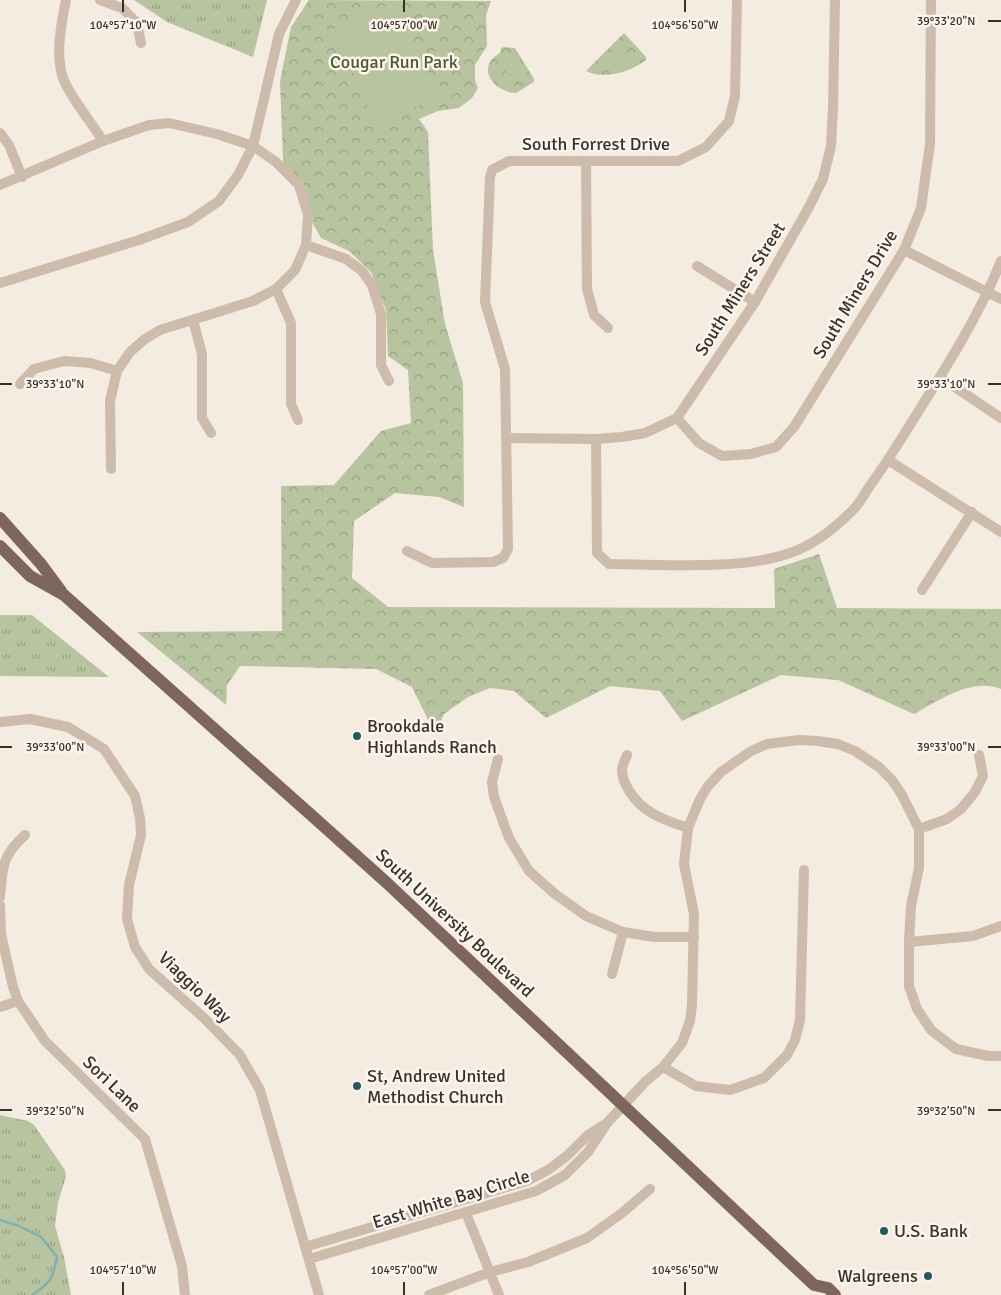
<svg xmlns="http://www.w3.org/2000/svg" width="1001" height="1295" font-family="Signika,sans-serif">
  <defs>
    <pattern id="grass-tufts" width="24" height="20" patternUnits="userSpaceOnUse" patternTransform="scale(1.25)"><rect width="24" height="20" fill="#b8c4a0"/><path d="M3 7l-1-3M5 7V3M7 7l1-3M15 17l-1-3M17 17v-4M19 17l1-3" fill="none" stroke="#97a083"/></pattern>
    <pattern id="forest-crowns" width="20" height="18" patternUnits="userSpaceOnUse" patternTransform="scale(1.25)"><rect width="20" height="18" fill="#b8c4a0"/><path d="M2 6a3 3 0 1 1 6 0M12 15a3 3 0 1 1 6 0" fill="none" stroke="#97a083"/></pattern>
  </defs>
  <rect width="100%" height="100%" fill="#f4ebe1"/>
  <g fill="url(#grass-tufts)">
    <polygon points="134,0 267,0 253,57 167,22"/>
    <polygon points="0,615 32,615 109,677 0,676"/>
    <polygon points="0,1115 28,1121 34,1125 65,1170 66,1177 58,1202 55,1226 64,1257 71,1295 0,1295"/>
  </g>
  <g fill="url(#forest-crowns)">
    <path d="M 309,0 L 491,1 L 486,15 L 487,46 L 475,65 L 475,80 L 478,88 L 472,98 L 459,108 L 438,111 L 419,119 L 428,132 L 433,250 L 445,324 L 463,383 L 464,507 L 439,497 L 395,493 L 354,521 L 352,578 L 388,607 L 775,608 L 774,569 L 819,554 L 837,608 L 1001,609 L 1001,689 C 972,677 939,700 914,714 L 838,680 L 781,675 L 682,721 L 660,691 L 610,686 L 546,718 L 514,691 L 490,688 L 468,697 L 444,714 L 435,734 L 412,687 L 376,669 L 240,666 L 227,685 L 226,705 L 137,632 L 282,631 L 281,486 L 334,485 L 381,431 L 411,423 L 408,370 L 388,356 L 386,310 L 371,272 L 349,251 L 321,238 L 308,215 L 299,185 L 283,161 L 280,81 L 291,27 Z"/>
    <path d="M 624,33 L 646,57 L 646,60 C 630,72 605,80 586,71 Z"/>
    <path d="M 504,47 L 515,48 L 534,79 L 534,82 L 516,93 C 493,92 475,67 500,53 L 501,48 Z"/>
  </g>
  <g fill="#b8c4a0">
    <polygon points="397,1 439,97 375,124 334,29"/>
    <polygon points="622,54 626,65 612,71 607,61"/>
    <polygon points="516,55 523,65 508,75 501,65"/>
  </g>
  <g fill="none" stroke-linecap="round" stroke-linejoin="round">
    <path stroke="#7fb0b2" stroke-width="2.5" d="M 0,1220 L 19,1226 L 41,1237 L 57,1257 C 53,1278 51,1283 32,1295"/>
    <g stroke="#cdbbac" stroke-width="10">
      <path d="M 66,0 C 61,24 54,60 65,83 C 75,103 91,122 103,141"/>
      <polyline points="100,0 122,8 137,23 141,43"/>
      <polyline points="0,133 9,145 22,177"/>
      <polyline points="586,162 587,289 594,315 608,328"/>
      <polyline points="0,185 103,141 149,125 169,123 217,134 253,146 276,162 299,185 308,215 306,245 295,270 276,289 253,301 160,330 145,339 130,352 117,371 110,401 111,469"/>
      <polyline points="306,245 346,259 362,271 372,285 381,314 381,365 389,381"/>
      <polyline points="904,250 1001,299"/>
      <polyline points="697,266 755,302"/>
      <polyline points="0,283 139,240 188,222 219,201 238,175 253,146 279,34 296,0"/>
      <polyline points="276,289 291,323 291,404 298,420"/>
      <polyline points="193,320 202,354 202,418 211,433"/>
      <polyline points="940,377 1001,418"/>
      <polyline points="20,384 34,369 64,361 91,363 117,371"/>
      <polyline points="677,418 699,443 722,456 751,454 776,447 794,427 904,250 921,208 930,144 931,0"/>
      <polyline points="506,438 596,439 622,437 645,433 677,418 755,302 809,207 823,179 831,146 833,108 835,0"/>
      <path d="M 596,439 L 597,553 L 609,564 C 663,564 738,571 790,553 C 814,545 834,529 852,511 C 858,505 863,497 867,490 C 880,472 892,454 903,436 C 938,380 976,323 1001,261"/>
      <polyline points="888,460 1001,532"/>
      <polyline points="407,551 432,563 493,562 503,558 508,549 505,369 485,302 490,177 492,170 509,161 678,161 706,147 729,121 735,96 737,0"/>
      <polyline points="922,590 972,512"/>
      <polyline points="0,722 30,719 68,727 104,749 135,796 140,818 141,835 129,885 127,919 135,947 149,969 204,1018 240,1055 260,1090 319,1295"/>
      <path d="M 627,755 C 625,760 622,766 622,770 C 622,778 626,786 630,792 C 643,813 665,820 688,828"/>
      <polyline points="498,759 492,782 494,797 509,838 529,871 555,894 586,916 623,932 654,937 694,937"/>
      <polyline points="919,829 947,819 961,809 975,792 983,776 979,755"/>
      <path d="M 0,897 C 3,867 1,857 25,835"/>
      <polyline points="0,905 1,934 13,987 18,1001 45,1041 145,1139 182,1266 185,1295"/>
      <polyline points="909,942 973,936 1001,926"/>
      <polyline points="612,974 623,932"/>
      <polyline points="0,1007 18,1001"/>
      <polyline points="663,1067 696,1086 730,1090 764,1078 787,1055 795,1040 800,1020 804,870"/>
      <polyline points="466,1213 499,1295"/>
      <polyline points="305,1247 527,1181 548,1170 568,1155 588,1135 607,1123 646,1081 663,1067 682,1043 690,1021 692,1005 694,914 684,864 688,828 700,799 708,786 721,772 751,751 767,744 799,740 818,741 838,744 855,751 879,767 892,780 902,795 919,829 919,868 911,906 909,942 909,986 917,1009 931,1030 956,1049 988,1056 1001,1056"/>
      <polyline points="309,1259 536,1191 565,1175 588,1152 605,1126"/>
      <polyline points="429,1295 490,1272 528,1262 587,1238 622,1213 650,1189"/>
    </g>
    <g stroke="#7d675c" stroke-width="12">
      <polyline points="0,518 41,564 61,591"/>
      <polyline points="0,546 30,576 64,595 319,822 387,883 814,1285 828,1288 835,1295"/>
    </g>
  </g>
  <path fill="none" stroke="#3b302b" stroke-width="2" d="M 123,0 L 123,12M 404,0 L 404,12M 685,0 L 685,12M 988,21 L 1001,21M 0,384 L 12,384M 988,384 L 1001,384M 0,747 L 12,747M 988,747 L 1001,747M 0,1110 L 12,1110M 988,1110 L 1001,1110M 123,1282 L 123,1295M 404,1282 L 404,1295M 685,1282 L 685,1295"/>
  <g fill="#1f5a5e" stroke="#fbf5ee" stroke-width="2">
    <circle cx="357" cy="736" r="5"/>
    <circle cx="357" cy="1086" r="5"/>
    <circle cx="884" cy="1231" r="5"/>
    <circle cx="928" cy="1276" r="5"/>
  </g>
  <g text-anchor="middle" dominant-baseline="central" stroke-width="5" stroke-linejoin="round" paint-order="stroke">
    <g font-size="18" fill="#4a5a2e" stroke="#fbf5ee">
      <text x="394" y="62">Cougar Run Park</text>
    </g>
    <g font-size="18" fill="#3b302b" stroke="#fbf5ee">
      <text x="596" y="144">South Forrest Drive</text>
      <text transform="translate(740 289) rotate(-58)">South Miners Street</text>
      <text transform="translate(855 294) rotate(-59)">South Miners Drive</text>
      <text transform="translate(455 923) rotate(43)">South University Boulevard</text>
      <text transform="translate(195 987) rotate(44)">Viaggio Way</text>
      <text transform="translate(112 1084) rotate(44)">Sori Lane</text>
      <text transform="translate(451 1199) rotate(-17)">East White Bay Circle</text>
    </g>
    <g font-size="18" fill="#3b302b" stroke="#fbf5ee" text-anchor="start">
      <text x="367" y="726">Brookdale<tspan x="367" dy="21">Highlands Ranch</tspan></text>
      <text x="367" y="1076">St, Andrew United<tspan x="367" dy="21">Methodist Church</tspan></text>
      <text x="894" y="1231">U.S. Bank</text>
      <text x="918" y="1276" text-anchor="end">Walgreens</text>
    </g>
  </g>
  <g font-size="12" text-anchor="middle" fill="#3b302b" stroke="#fbf5ee" stroke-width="5" stroke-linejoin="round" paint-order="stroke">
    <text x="946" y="25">39°33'20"N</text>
    <text x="123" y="29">104°57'10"W</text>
    <text x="404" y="29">104°57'00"W</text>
    <text x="685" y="29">104°56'50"W</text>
    <text x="55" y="388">39°33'10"N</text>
    <text x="946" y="388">39°33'10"N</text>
    <text x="55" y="751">39°33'00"N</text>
    <text x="946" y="751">39°33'00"N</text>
    <text x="55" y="1115">39°32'50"N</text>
    <text x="946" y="1115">39°32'50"N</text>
    <text x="123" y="1274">104°57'10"W</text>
    <text x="404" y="1274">104°57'00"W</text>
    <text x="685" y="1274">104°56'50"W</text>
  </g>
</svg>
